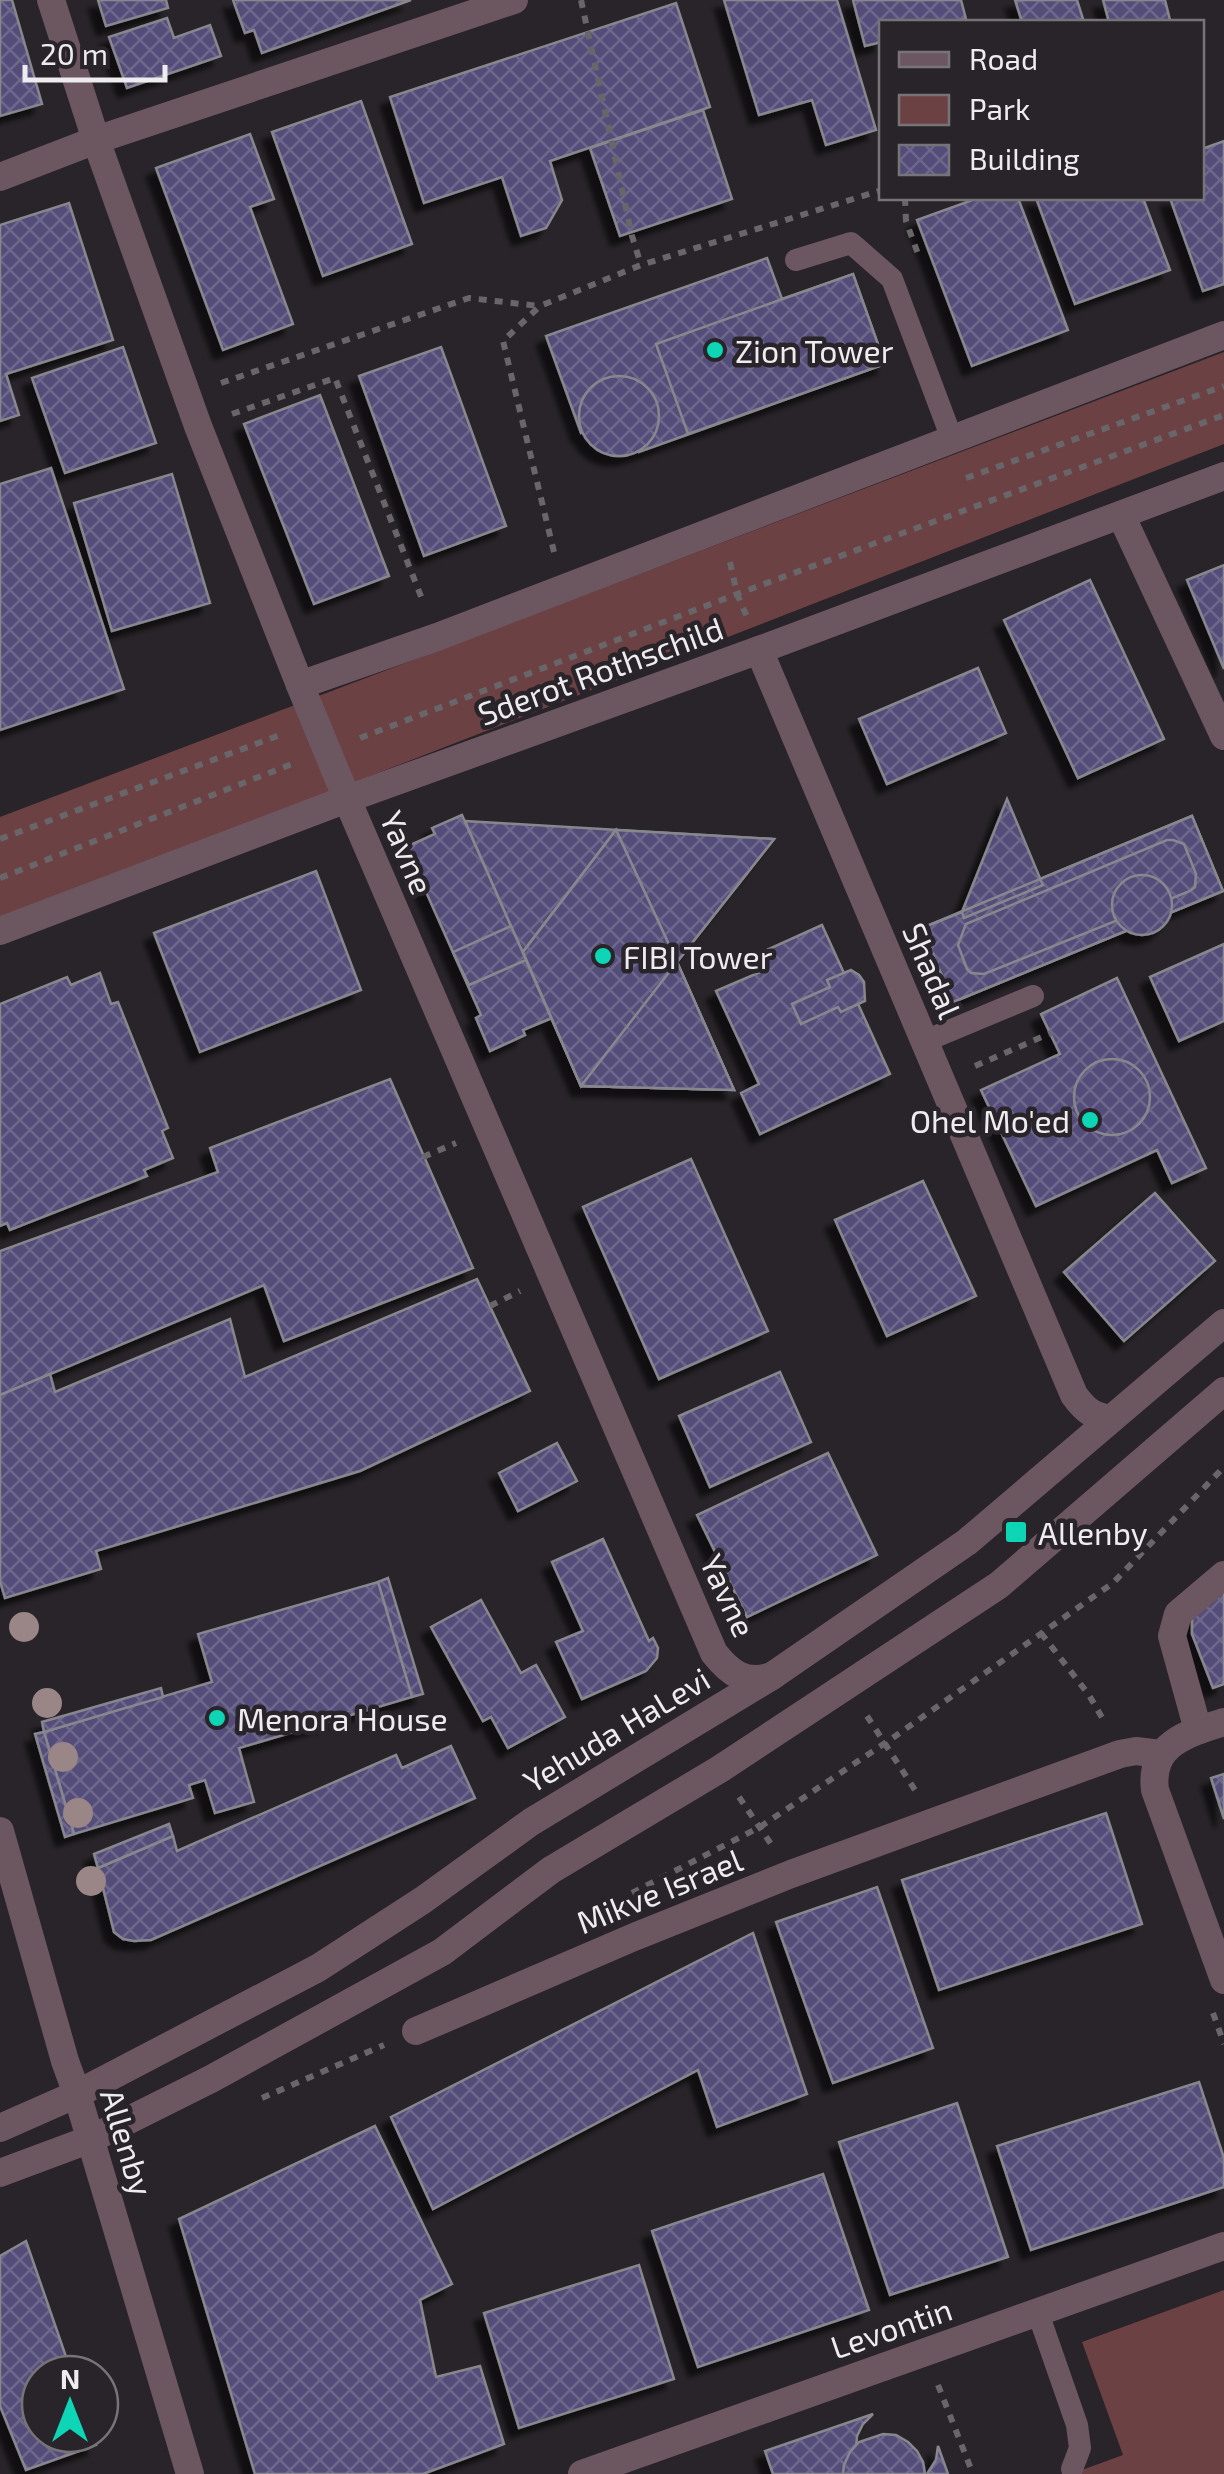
<svg xmlns="http://www.w3.org/2000/svg" width="1224" height="2474" font-family="'Exo 2',sans-serif">
  <defs>
    <pattern id="building-cross-hatch" width="8" height="8" patternUnits="userSpaceOnUse" patternTransform="scale(2.5)"><rect width="8" height="8" fill="#544d79"/><path d="M0 0l8 8M0 8l8-8" fill="none" stroke="#6d678c"/></pattern>
    <filter id="shadow"><feDropShadow dx="-9" dy="9" stdDeviation="2.5" flood-color="#0009"/></filter>
  </defs>
  <rect width="100%" height="100%" fill="#282429"/>
  <g fill="#6c4143">
    <polygon points="1224,352 1224,444 0,920 0,817"/>
    <polygon points="1224,2290 1224,2474 1071,2474 1123,2455 1082,2342"/>
  </g>
  <g fill="url(#building-cross-hatch)" stroke="#87878d" stroke-width="2.5" filter="url(#shadow)">
    <polygon points="0,0 12,0 42,104 0,116"/>
    <polygon points="98,0 166,0 168,8 106,26"/>
    <polygon points="233,0 411,0 262,53 254,30 245,33"/>
    <polygon points="724,0 837,0 876,130 826,145 812,100 759,115"/>
    <polygon points="853,0 961,0 966,19 954,22 882,22 882,42 865,46"/>
    <polygon points="1015,0 1077,0 1084,22 1022,22"/>
    <polygon points="1103,0 1165,0 1170,20 1162,22 1109,22"/>
    <polygon points="676,3 710,107 550,161 562,200 546,228 521,236 502,177 424,203 390,97"/>
    <polygon points="167,18 174,38 210,25 221,56 127,88 109,37"/>
    <polygon points="361,101 412,244 323,276 272,132"/>
    <polygon points="703,110 732,199 620,236 590,148"/>
    <polygon points="250,134 274,199 250,207 293,324 223,350 156,168"/>
    <polygon points="1224,141 1224,284 1203,291 1170,198 1202,198 1202,149"/>
    <polygon points="978,198 1018,198 1068,330 972,366 917,220"/>
    <polygon points="1036,198 1143,198 1170,270 1075,304"/>
    <polygon points="69,203 113,340 6,374 19,415 0,421 0,225"/>
    <polygon points="767,258 782,299 853,274 885,364 639,452 626,417 581,433 546,336"/>
    <polygon points="853,274 885,364 688,434 656,344"/>
    <polygon points="123,347 156,443 65,473 32,378"/>
    <polygon points="441,347 506,526 424,556 359,376"/>
    <circle cx="619" cy="416" r="40"/>
    <polygon points="320,395 389,576 314,604 244,424"/>
    <polygon points="51,468 124,689 0,730 0,484"/>
    <polygon points="172,474 210,603 112,631 74,503"/>
    <polygon points="1224,565 1224,669 1187,580"/>
    <polygon points="1090,580 1164,739 1078,778 1004,620"/>
    <polygon points="978,668 1006,733 887,784 859,719"/>
    <polygon points="1007,799 1052,907 946,950 962,912"/>
    <polygon points="462,815 552,1018 523,1030 525,1035 490,1051 476,1018 481,1015 406,847 435,834 432,828"/>
    <polygon points="1192,816 1223,891 953,1002 922,928"/>
    <polygon points="1192,816 1223,891 953,1002 922,928 962,912 964,918 1043,885 1040,879"/>
    <polygon points="465,821 774,839 677,962 734,1090 581,1086"/>
    <polygon points="616,830 774,839 677,962 734,1090 581,1086 523,952"/>
    <polygon points="616,830 677,962 734,1090 581,1086 523,952"/>
    <polygon points="616,830 677,962 581,1086 523,952"/>
    <polygon points="1167,840 1173,840 1184,844 1196,874 1195,887 1190,891 984,974 971,973 967,969 958,945 966,924"/>
    <polygon points="316,871 361,990 200,1052 154,933"/>
    <circle cx="1142" cy="905" r="30"/>
    <polygon points="822,925 890,1074 760,1134 741,1093 759,1084 716,991 765,970 758,954"/>
    <polygon points="511,926 526,960 469,985 453,952"/>
    <polygon points="1224,944 1224,1021 1179,1041 1150,977"/>
    <polygon points="851,970 859,975 864,982 865,1001 841,1012 838,1007 801,1024 792,1004 830,987 827,980"/>
    <polygon points="100,973 111,1004 118,1002 168,1128 162,1131 173,1158 144,1170 147,1176 10,1230 7,1223 0,1226 0,1004 67,977 71,985"/>
    <polygon points="1117,978 1206,1168 1172,1183 1157,1150 1036,1206 981,1090 1060,1054 1041,1014"/>
    <circle cx="1112" cy="1097" r="38"/>
    <polygon points="390,1079 473,1268 284,1341 264,1285 0,1395 0,1251 218,1172 210,1148"/>
    <polygon points="691,1159 768,1331 659,1379 583,1207"/>
    <polygon points="923,1181 976,1296 887,1336 835,1220"/>
    <polygon points="1155,1193 1215,1261 1124,1341 1064,1272"/>
    <polygon points="477,1279 530,1391 360,1471 96,1551 101,1569 5,1598 0,1581 0,1395 50,1374 55,1392 230,1319 245,1377"/>
    <polygon points="780,1372 811,1442 710,1487 679,1416"/>
    <polygon points="557,1443 577,1481 518,1511 499,1473"/>
    <polygon points="828,1453 877,1555 747,1617 697,1515"/>
    <polygon points="603,1539 649,1641 653,1638 658,1648 657,1658 646,1671 582,1699 556,1642 583,1631 552,1562"/>
    <polygon points="388,1578 423,1694 412,1697 378,1582"/>
    <polygon points="1224,1581 1224,1684 1213,1688 1192,1634 1192,1622 1194,1612"/>
    <polygon points="378,1582 412,1697 239,1748 254,1802 215,1813 205,1780 189,1785 193,1798 74,1834 44,1732 212,1682 198,1634"/>
    <polygon points="481,1600 521,1673 536,1665 565,1717 508,1748 491,1717 483,1721 431,1627"/>
    <polygon points="161,1688 163,1697 44,1732 42,1722"/>
    <polygon points="44,1732 74,1834 65,1837 35,1734"/>
    <polygon points="451,1746 475,1798 151,1940 134,1941 123,1939 114,1932 98,1868 173,1836 177,1851 396,1755 402,1768"/>
    <polygon points="1224,1774 1224,1819 1211,1778"/>
    <polygon points="1106,1813 1142,1924 939,1990 902,1880"/>
    <polygon points="169,1824 173,1836 98,1868 94,1854"/>
    <polygon points="877,1887 933,2048 833,2083 776,1922"/>
    <polygon points="753,1933 807,2094 717,2127 698,2070 433,2209 391,2117"/>
    <polygon points="1199,2082 1224,2158 1224,2187 1031,2250 997,2146"/>
    <polygon points="957,2103 1008,2257 890,2295 839,2142"/>
    <polygon points="375,2126 452,2284 420,2300 436,2377 480,2366 504,2444 423,2474 255,2474 179,2219"/>
    <polygon points="823,2174 869,2310 698,2367 652,2231"/>
    <polygon points="26,2241 72,2374 40,2374 40,2434 92,2434 96,2445 26,2470 0,2406 0,2256"/>
    <polygon points="639,2265 674,2379 519,2428 484,2313"/>
    <polygon points="873,2414 863,2424 857,2436 856,2450 867,2474 773,2474 765,2451"/>
    <polygon points="883,2434 896,2435 908,2442 917,2451 923,2462 925,2474 843,2474 844,2465 850,2452 859,2442"/>
    <polygon points="938,2446 948,2474 927,2474 936,2460"/>
  </g>
  <g fill="none" stroke-linecap="round" stroke-linejoin="round">
    <g stroke="#69666a" stroke-width="6" stroke-dasharray="8 8" stroke-linecap="butt">
      <polyline points="581,0 632,236 641,265"/>
      <polyline points="905,198 906,221 918,254"/>
      <polyline points="221,383 469,298 539,306"/>
      <polyline points="232,414 335,378 424,604"/>
      <polyline points="966,478 1224,386"/>
      <polyline points="554,552 503,341 540,306 641,265 882,190"/>
      <polyline points="730,562 737,594 747,617"/>
      <polyline points="360,738 737,594 1224,415"/>
      <polyline points="0,839 280,735"/>
      <polyline points="0,878 292,764"/>
      <polyline points="975,1066 1051,1033"/>
      <polyline points="423,1157 456,1143"/>
      <polyline points="490,1306 520,1291"/>
      <polyline points="1041,1633 1089,1695 1104,1721"/>
      <polyline points="867,1716 915,1790"/>
      <polyline points="739,1797 771,1844"/>
      <polyline points="632,1893 760,1827 894,1737 1113,1583 1224,1467"/>
      <polyline points="1213,2013 1224,2044"/>
      <polyline points="262,2098 384,2045"/>
      <polyline points="938,2385 973,2474"/>
    </g>
    <g stroke="#6c5761" stroke-width="22">
      <polyline points="796,260 851,243 892,279 952,439"/>
      <polyline points="925,1041 1033,996"/>
      <polyline points="1038,2313 1077,2425 1080,2448 1072,2469"/>
    </g>
    <g stroke="#6c5761" stroke-width="28">
      <polyline points="1198,1730 1172,1636 1178,1614 1224,1575"/>
      <polyline points="0,1831 65,2061 77,2094"/>
      <polyline points="416,2031 634,1937 791,1874 1120,1754 1136,1751 1161,1754"/>
    </g>
    <g stroke="#6c5761" stroke-width="28">
      <path d="M 51,0 L 96,140 L 198,426 L 300,685 L 347,799 L 714,1653 C 730,1673 745,1685 772,1676"/>
      <polyline points="0,177 96,140 514,0"/>
      <polyline points="1121,515 1224,736"/>
      <path d="M 759,650 L 1074,1395 C 1085,1410 1092,1416 1111,1419"/>
      <path d="M 1224,1722 C 1188,1733 1149,1744 1155,1790 L 1224,1980"/>
      <polyline points="77,2094 190,2474"/>
      <polyline points="582,2474 1224,2246"/>
    </g>
    <g stroke="#6c5761" stroke-width="28">
      <polyline points="300,685 437,637 1224,335"/>
      <polyline points="0,931 347,799 759,650 1224,476"/>
      <polyline points="0,2128 77,2094 318,1968 423,1900 531,1822 772,1676 967,1542 1224,1323"/>
      <polyline points="0,2173 91,2139 211,2079 442,1952 551,1870 720,1769 999,1585 1224,1391"/>
    </g>
  </g>
  <g fill="#9a8587">
    <circle cx="24" cy="1627" r="15"/>
    <circle cx="47" cy="1703" r="15"/>
    <circle cx="63" cy="1757" r="15"/>
    <circle cx="78" cy="1813" r="15"/>
    <circle cx="91" cy="1881" r="15"/>
  </g>
  <g fill="#0dd5b5" stroke="#282429" stroke-width="4">
    <circle cx="715" cy="350" r="10"/>
    <circle cx="603" cy="956" r="10"/>
    <circle cx="1090" cy="1120" r="10"/>
    <rect x="1004" y="1520" width="24" height="24" rx="5"/>
    <circle cx="217" cy="1718" r="10"/>
  </g>
  <g text-anchor="middle" dominant-baseline="central" stroke-width="9" stroke-linejoin="round" paint-order="stroke">
    <g font-size="32" fill="#eeecef" stroke="#282429" text-anchor="start">
      <text x="735" y="350">Zion Tower</text>
      <text x="623" y="956">FIBI Tower</text>
      <text x="1070" y="1120" text-anchor="end">Ohel Mo'ed</text>
      <text x="1038" y="1532">Allenby</text>
      <text x="237" y="1718">Menora House</text>
    </g>
    <g font-size="32" fill="#eeecef" stroke="#282429">
      <text transform="translate(600 670) rotate(-20)">Sderot Rothschild</text>
      <text transform="translate(408 852) rotate(67)">Yavne</text>
      <text transform="translate(933 970) rotate(67)">Shadal</text>
      <text transform="translate(729 1595) rotate(65)">Yavne</text>
      <text transform="translate(616 1729) rotate(-31)">Yehuda HaLevi</text>
      <text transform="translate(659 1890) rotate(-22)">Mikve Israel</text>
      <text transform="translate(128 2142) rotate(73)">Allenby</text>
      <text transform="translate(891 2327) rotate(-19)">Levontin</text>
    </g>
  </g>
  <rect x="879" y="20" width="325" height="180" fill="#282429" stroke="#777478" stroke-width="2.5"/>
  <rect x="899" y="52" width="50" height="15" fill="#6c5761" stroke="#777478" stroke-width="2.5"/>
  <text x="969" y="70" font-size="30" fill="#eeecef">Road</text>
  <rect x="899" y="95" width="50" height="30" fill="#6c4143" stroke="#777478" stroke-width="2.5"/>
  <text x="969" y="120" font-size="30" fill="#eeecef">Park</text>
  <rect x="899" y="145" width="50" height="30" fill="url(#building-cross-hatch)" stroke="#777478" stroke-width="2.5"/>
  <text x="969" y="170" font-size="30" fill="#eeecef">Building</text>
  <g transform="translate(70 2404)"><circle r="48" fill="#282429" stroke="#777478" stroke-width="2.5"/>
  <path d="M0-8L18 38L0 25L-18 38Z" fill="#0dd5b5"/>
  <text y="-15" font-size="28" font-weight="bold" text-anchor="middle" fill="#eeecef">N</text>
  </g>
  <path d="M25 65v15h140v-15" fill="none" stroke="#eeecef" stroke-width="5"/>
  <text x="40" y="65" font-size="30" fill="#eeecef" stroke="#282429" stroke-width="8" paint-order="stroke">20 m</text>
</svg>
